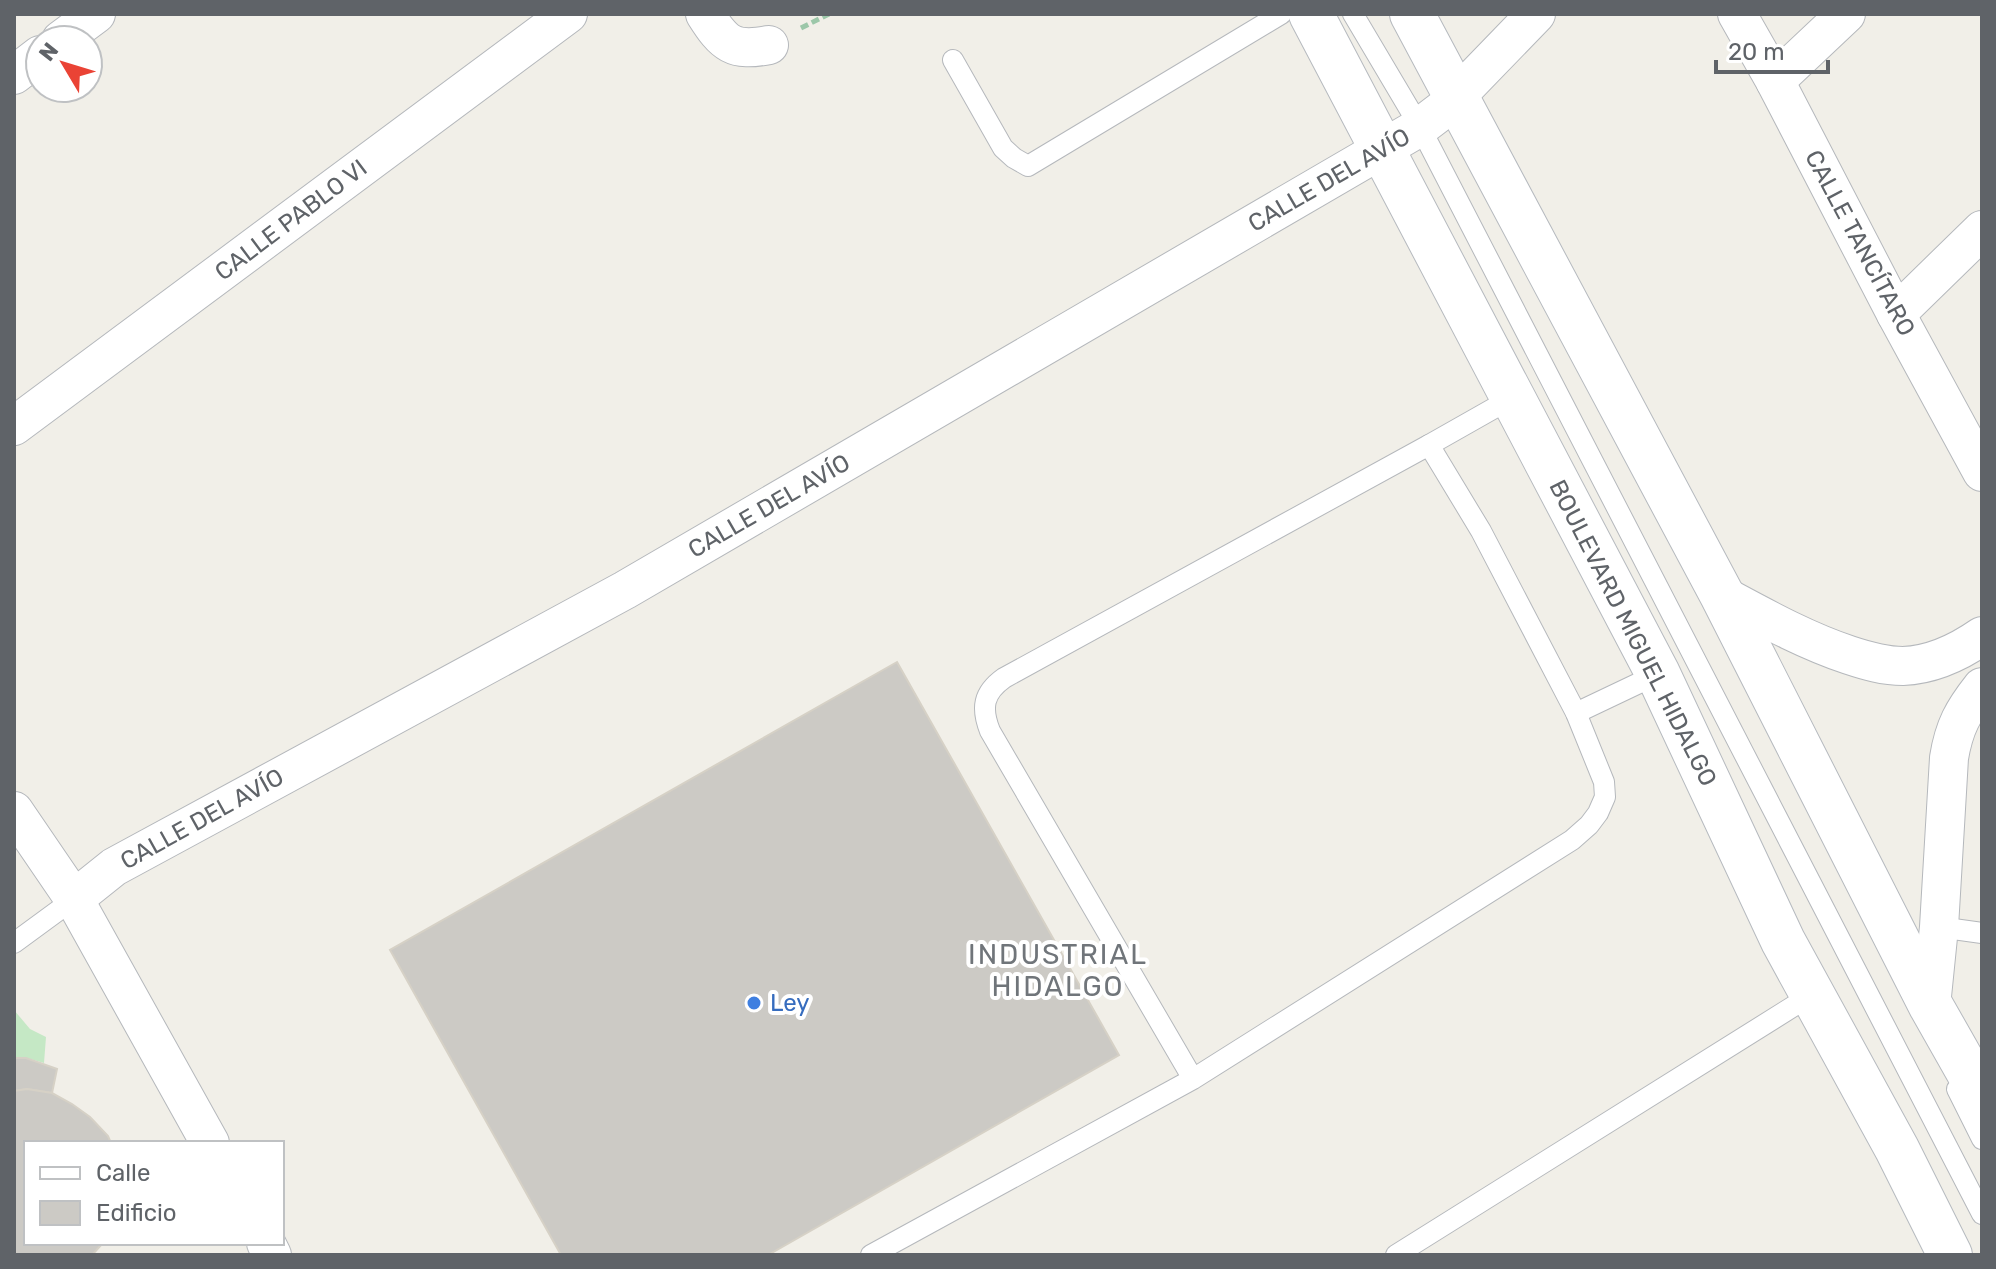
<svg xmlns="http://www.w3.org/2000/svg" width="1996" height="1269" font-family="Rubik,sans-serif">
  <rect width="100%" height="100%" fill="#f1efe8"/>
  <polygon fill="#c5e8c5" points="14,1010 30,1029 46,1037 44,1063 27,1058 14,1058"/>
  <g fill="#cccac5" stroke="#d6d1c6" stroke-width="2">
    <polygon points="897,662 1119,1055 768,1255 561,1255 390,950"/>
    <polygon points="14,1058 26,1058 57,1069 52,1093 27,1089 14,1091"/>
    <polygon points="27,1089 52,1093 72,1104 90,1117 108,1136 111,1143 26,1143 26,1243 103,1243 92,1255 15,1255 14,1091"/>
  </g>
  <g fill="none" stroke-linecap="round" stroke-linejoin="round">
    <g stroke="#b5b8bc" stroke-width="22">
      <g id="lane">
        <polyline points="1353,14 1420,127 1982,1214"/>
        <polyline points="953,60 1003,148 1014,158 1028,166 1281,14"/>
        <polyline points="1429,445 1512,398"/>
        <polyline points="1576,713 1658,674"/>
        <polyline points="1939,927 1982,933"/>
        <polyline points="14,943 74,899"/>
        <polyline points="1957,1089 1982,1139"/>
        <path d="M 871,1255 L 1193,1079 L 1572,840 L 1589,825 L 1598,813 L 1605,797 L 1604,782 L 1576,713 L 1481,531 L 1429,445 L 1004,678 C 983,693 981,708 990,731 L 1193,1079"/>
        <polyline points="1396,1255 1813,994"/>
      </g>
    </g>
    <g stroke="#b5b8bc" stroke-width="40">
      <g id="street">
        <path d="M 705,14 C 724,44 733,52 769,45"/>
        <polyline points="1737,14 1775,81 1896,314 1982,472"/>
        <polyline points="61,40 96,14"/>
        <polyline points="14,75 40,55"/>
        <polyline points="1775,81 1846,14"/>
        <polyline points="1896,314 1982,230"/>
        <polyline points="14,426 568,14"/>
        <path d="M 1722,595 C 1763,617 1804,640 1849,655 C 1867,661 1884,666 1903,666 C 1931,665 1959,652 1982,636"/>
        <polyline points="14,811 74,899 210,1143"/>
        <polyline points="74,899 114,867 625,590 1420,127 1445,108 1536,14"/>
        <path d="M 1931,1006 L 1939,927 L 1949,758 C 1954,727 1963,711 1982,687"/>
        <polyline points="266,1243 272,1255"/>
      </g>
    </g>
    <g stroke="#b6babf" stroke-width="46">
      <g id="secondary">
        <polyline points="1311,14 1658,674 1783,941 1897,1149 1950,1255"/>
        <polyline points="1412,14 1722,595 1931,1006 1982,1096"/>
      </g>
    </g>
    <polyline stroke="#9cc7a9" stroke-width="5" stroke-dasharray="8 4" stroke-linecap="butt" points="801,28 829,14"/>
    <use href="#lane" stroke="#fff" stroke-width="20"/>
    <use href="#street" stroke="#fff" stroke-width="38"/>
    <use href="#secondary" stroke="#fff" stroke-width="44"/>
  </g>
  <circle fill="#3f7fe0" stroke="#fff" stroke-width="3" cx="754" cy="1003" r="8"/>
  <g text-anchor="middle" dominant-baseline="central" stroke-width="8" stroke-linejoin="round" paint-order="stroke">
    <g font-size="24" fill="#5f6368" stroke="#fff">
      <text transform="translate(1329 180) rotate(-30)">CALLE DEL AVÍO</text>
      <text transform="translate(291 220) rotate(-37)">CALLE PABLO VI</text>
      <text transform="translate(1860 243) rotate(62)">CALLE TANCÍTARO</text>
      <text transform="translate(769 506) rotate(-30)">CALLE DEL AVÍO</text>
      <text transform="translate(1633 633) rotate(63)">BOULEVARD MIGUEL HIDALGO</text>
      <text transform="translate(202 819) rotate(-29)">CALLE DEL AVÍO</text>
    </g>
    <g font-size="24" fill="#366cbe" stroke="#fff" text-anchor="start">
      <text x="770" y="1003">Ley</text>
    </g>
    <g font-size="28" letter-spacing="2" fill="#70757a" stroke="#fff">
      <text x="1058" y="954">INDUSTRIAL<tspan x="1058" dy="32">HIDALGO</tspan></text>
    </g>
  </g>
  <rect width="1996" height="1269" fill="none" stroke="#5f6368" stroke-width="32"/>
  <rect x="24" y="1141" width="260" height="104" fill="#ffffff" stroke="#bfc1c3" stroke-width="2"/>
  <rect x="40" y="1167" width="40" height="12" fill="#ffffff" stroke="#bfc1c3" stroke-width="2"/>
  <text x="96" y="1181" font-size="24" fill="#5f6368">Calle</text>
  <rect x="40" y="1201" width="40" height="24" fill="#cccac5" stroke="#bfc1c3" stroke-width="2"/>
  <text x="96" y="1221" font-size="24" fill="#5f6368">Edificio</text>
  <g transform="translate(64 64) rotate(308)"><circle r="38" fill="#ffffff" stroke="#bfc1c3" stroke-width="2"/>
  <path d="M0-6L14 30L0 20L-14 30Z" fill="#ea4335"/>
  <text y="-12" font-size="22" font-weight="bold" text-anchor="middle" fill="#5f6368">N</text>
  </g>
  <path d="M1716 60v12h112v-12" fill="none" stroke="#5f6368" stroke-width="4"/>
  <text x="1728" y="60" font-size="24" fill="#5f6368" stroke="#ffffff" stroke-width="6" paint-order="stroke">20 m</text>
</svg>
